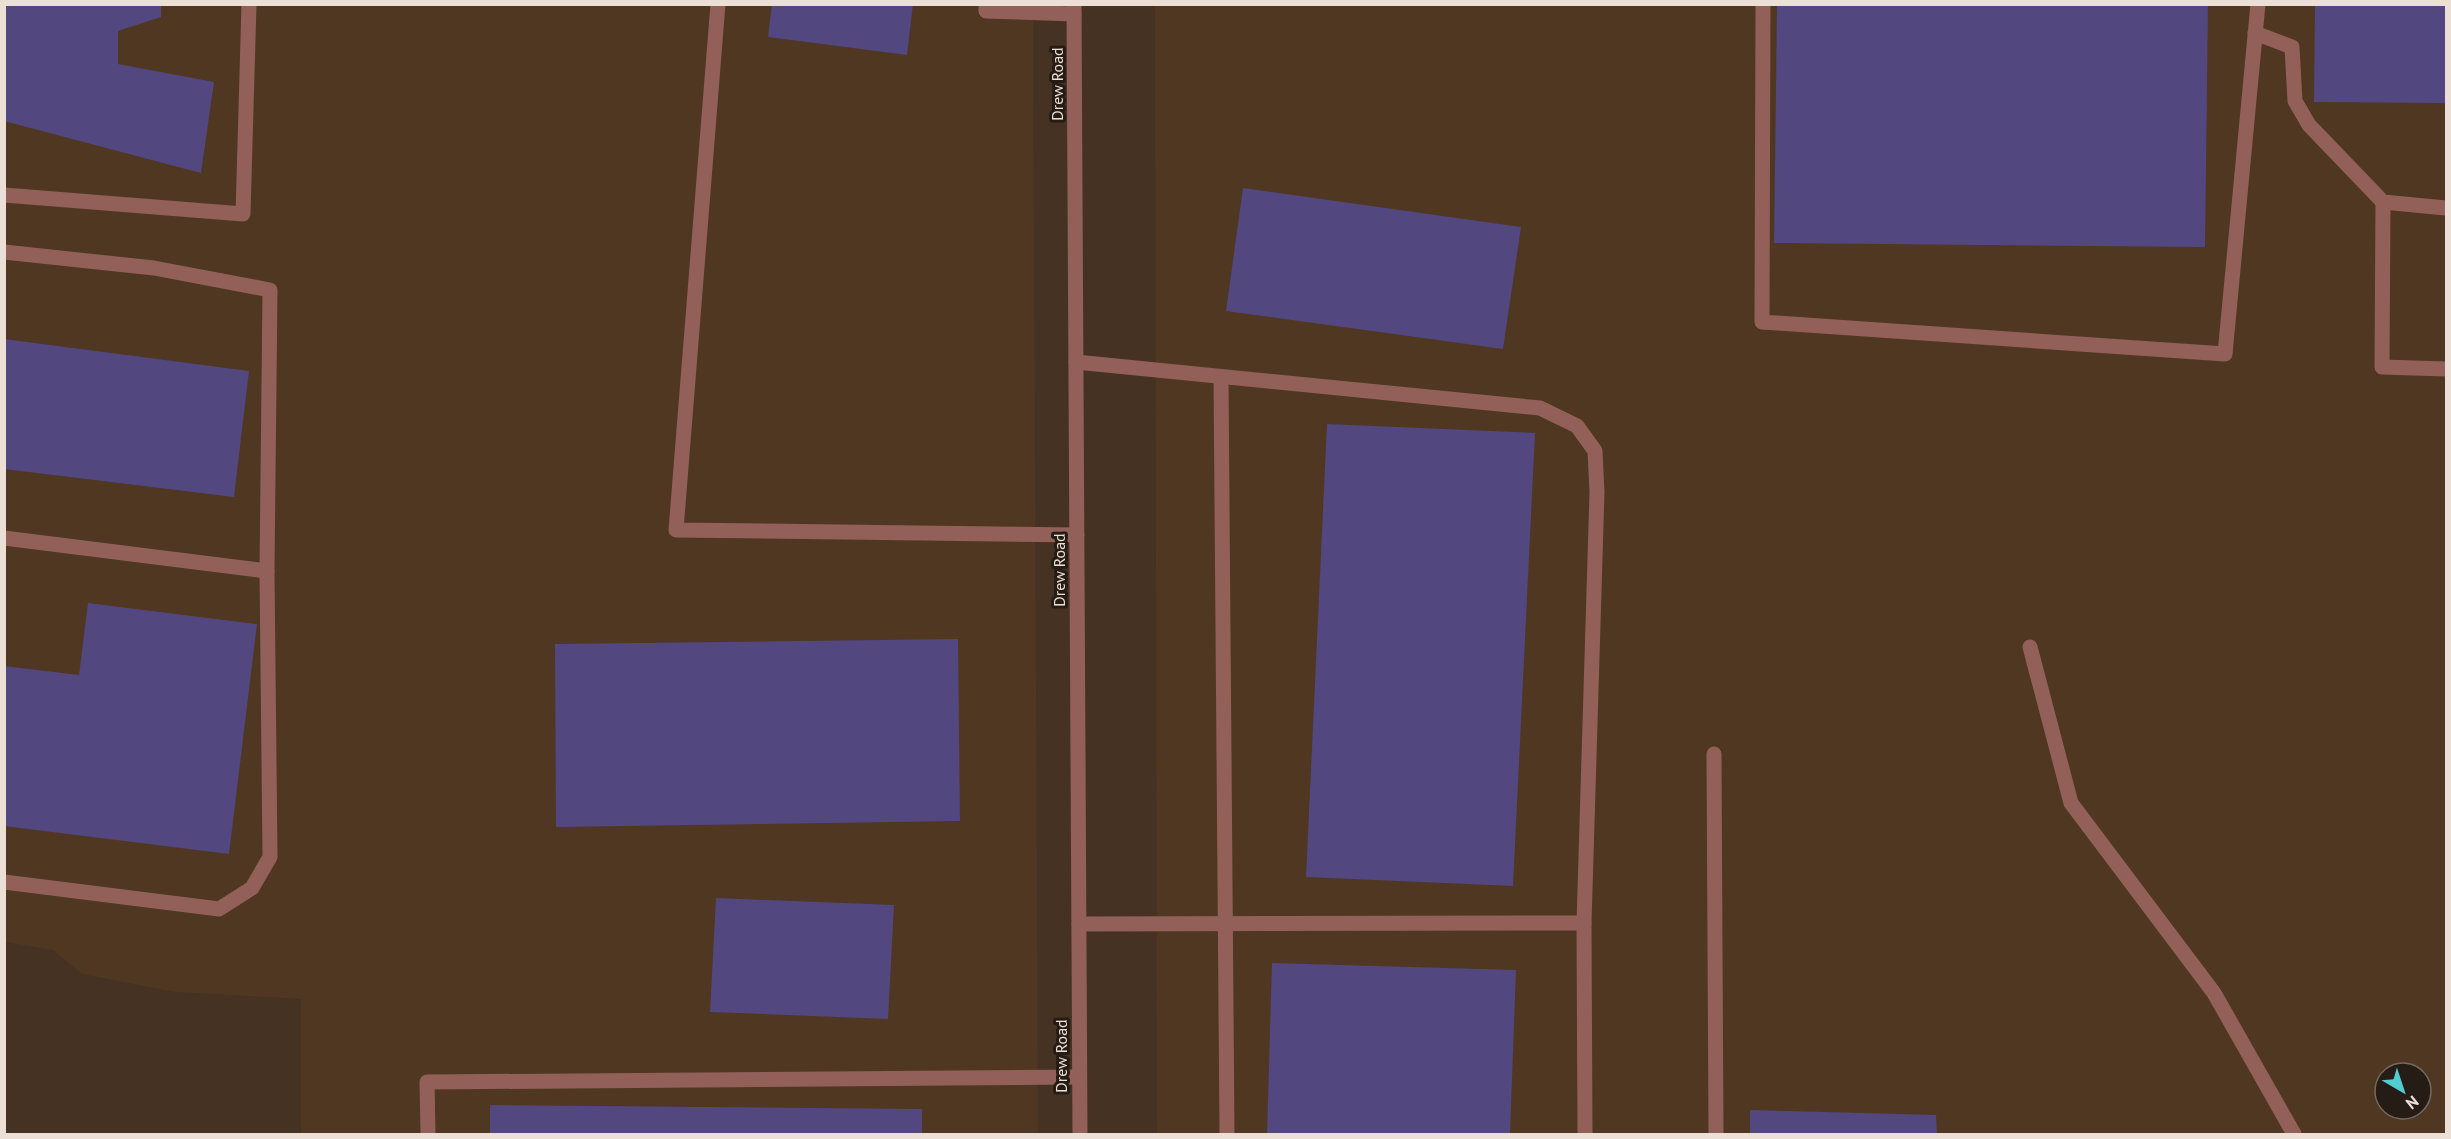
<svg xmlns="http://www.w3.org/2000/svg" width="2451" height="1139" font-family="'PT Sans',sans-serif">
  <rect width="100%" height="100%" fill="#453222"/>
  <g fill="#4f3722" fill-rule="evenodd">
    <polygon points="5,5 1033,5 1038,1134 301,1134 301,999 175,992 82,974 53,950 5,942"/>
    <path d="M 1155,5 L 2446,5 L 2446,1134 L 1157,1134 ZM 2385,1073 L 2421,1073 L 2421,1109 L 2385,1109 Z"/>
  </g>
  <g fill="#52477e">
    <polygon points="4,4 161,4 161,17 118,31 118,64 214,82 201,173 4,121"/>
    <polygon points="772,4 913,4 907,55 768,37"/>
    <polygon points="1777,4 2208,4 2205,247 1774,243"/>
    <polygon points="2315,4 2446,4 2446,103 2314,102"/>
    <polygon points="1243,188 1521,227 1503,349 1226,311"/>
    <polygon points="4,339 249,371 234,497 4,469"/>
    <polygon points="1327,424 1535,433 1513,886 1306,877"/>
    <polygon points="88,603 257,624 229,854 4,826 4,666 79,675"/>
    <polygon points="958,639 960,821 556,827 555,644"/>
    <polygon points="716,898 894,905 888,1019 710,1012"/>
    <polygon points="1272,963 1516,970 1510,1134 1267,1134"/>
    <polygon points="490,1105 922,1109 922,1134 490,1134"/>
    <polygon points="1750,1110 1936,1115 1937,1134 1750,1134"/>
  </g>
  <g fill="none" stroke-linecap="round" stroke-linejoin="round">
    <g stroke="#926059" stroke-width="15">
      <polyline points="718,4 676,530 1077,535"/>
      <polyline points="986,4 986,11 1074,14"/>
      <polyline points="1074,4 1080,1134"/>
      <polyline points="1763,4 1762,322 2225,354 2258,4"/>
      <polyline points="2255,33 2292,47 2295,101 2309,125 2383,202 2446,208"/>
      <polyline points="4,195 243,214 249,4"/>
      <polyline points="2383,202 2382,367 2446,369"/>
      <polyline points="4,252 154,268 270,290 267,571 270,857 252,888 219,909 4,882"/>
      <polyline points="1076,362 1540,408 1577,426 1595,451 1597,492 1584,923 1585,1134"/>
      <polyline points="1221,377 1227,1134"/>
      <polyline points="4,538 267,571"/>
      <polyline points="2030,647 2071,803 2214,993 2294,1134"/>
      <polyline points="1714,754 1716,1134"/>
      <polyline points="1079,924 1584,923"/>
      <polyline points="428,1134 427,1082 1079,1077"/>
    </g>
  </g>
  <g text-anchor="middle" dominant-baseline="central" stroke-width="6" stroke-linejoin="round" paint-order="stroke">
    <g font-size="16" fill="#ece0d6" stroke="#241c15">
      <text transform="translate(1057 84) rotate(-90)">Drew Road</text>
      <text transform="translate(1059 570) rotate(-90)">Drew Road</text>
      <text transform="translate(1061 1056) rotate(-90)">Drew Road</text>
    </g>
  </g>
  <rect width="2451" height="1139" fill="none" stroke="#ece0d6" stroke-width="12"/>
  <g transform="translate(2403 1091) rotate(141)"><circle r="28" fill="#241c15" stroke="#746a62" stroke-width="1.5"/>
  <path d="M0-4.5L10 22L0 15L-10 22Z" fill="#51ccd1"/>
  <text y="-9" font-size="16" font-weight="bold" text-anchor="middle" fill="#ece0d6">N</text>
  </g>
</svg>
